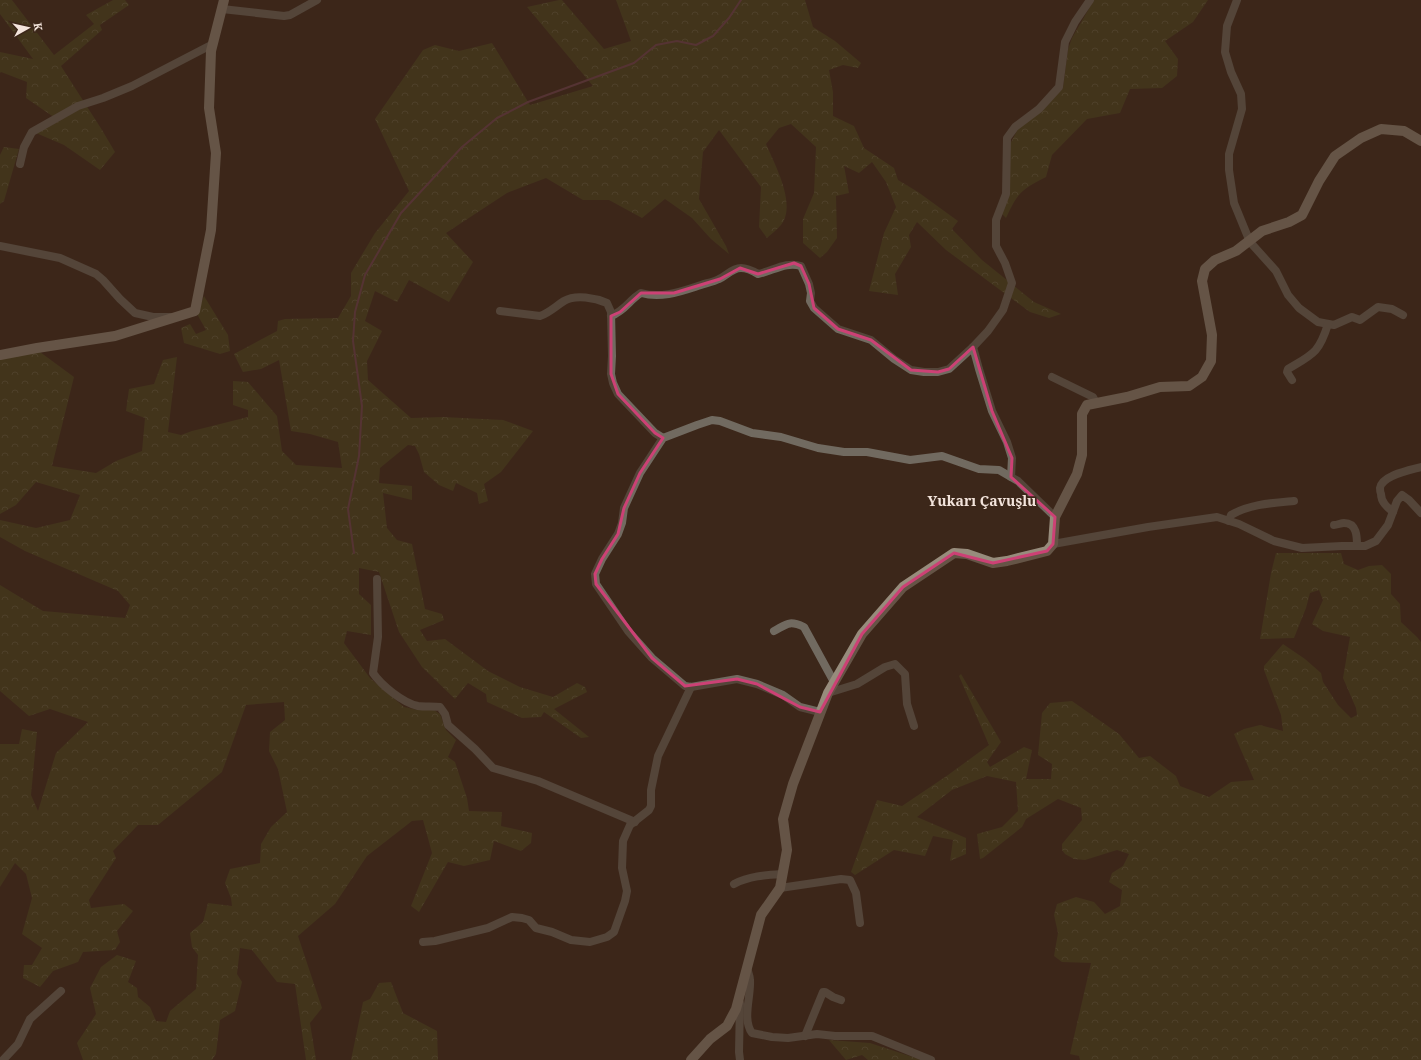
<svg xmlns="http://www.w3.org/2000/svg" width="1421" height="1060" font-family="'Noto Serif',serif">
  <defs>
    <pattern id="forest-crowns" width="20" height="18" patternUnits="userSpaceOnUse"><rect width="20" height="18" fill="#4a451e"/><path d="M2 6a3 3 0 1 1 6 0M12 15a3 3 0 1 1 6 0" fill="none" stroke="#65603e"/></pattern>
  </defs>
  <rect width="100%" height="100%" fill="#3c271a"/>
  <g fill="url(#forest-crowns)">
    <polygon points="0,0 12,0 54,55 94,24 86,15 113,0 125,0 129,5 100,25 102,30 61,66 102,130 115,152 100,170 64,145 36,133 58,120 26,98 27,82 1,72 0,73 0,52 33,59 0,14"/>
    <path d="M 559,0 L 562,0 L 604,49 L 631,41 L 616,0 L 805,0 L 813,27 L 835,41 L 861,63 L 858,68 L 843,65 L 829,70 L 833,92 L 833,116 L 854,126 L 864,148 L 894,168 L 898,180 L 918,192 L 958,221 L 952,229 L 982,260 L 1034,302 L 1061,314 L 1049,318 L 1030,312 L 946,250 L 917,222 L 909,235 L 911,247 L 895,274 L 898,295 L 869,291 L 884,233 L 896,207 L 886,182 L 872,162 L 859,173 L 844,166 L 849,193 L 836,196 L 837,238 L 827,252 L 820,258 L 803,243 L 803,219 L 814,193 L 816,147 L 791,124 L 779,128 L 766,144 C 775,165 797,205 781,225 C 777,230 771,234 767,238 L 759,227 L 761,187 L 719,130 L 703,152 L 699,199 L 726,246 L 729,254 L 711,239 L 692,218 L 665,199 L 642,218 L 609,200 L 583,200 L 546,178 L 507,193 L 446,233 L 473,262 L 449,302 L 409,280 L 397,302 L 375,291 L 365,321 L 382,331 L 367,361 L 368,380 L 411,418 L 443,417 L 503,420 L 533,431 L 501,472 L 484,484 L 488,501 L 479,504 L 477,493 L 456,483 L 453,491 L 439,485 L 424,472 L 419,454 L 415,446 L 408,445 L 380,468 L 379,483 L 412,486 L 412,500 L 383,493 L 387,528 L 397,540 L 412,544 L 425,609 L 442,614 L 444,620 L 420,630 L 427,641 L 445,639 L 488,671 L 520,687 L 553,697 L 577,683 L 585,687 L 587,692 L 554,709 L 589,737 L 581,738 L 544,712 L 541,717 L 522,718 L 487,702 L 486,694 L 468,683 L 455,699 L 422,667 L 399,632 L 379,572 L 359,568 L 359,594 L 371,605 L 371,635 L 347,631 L 344,643 L 370,678 L 404,707 L 418,710 L 434,710 L 440,714 L 446,730 L 456,740 L 448,757 L 455,762 L 467,798 L 469,811 L 502,812 L 501,826 L 532,833 L 531,843 L 521,851 L 494,841 L 490,860 L 464,866 L 448,862 L 419,912 L 411,906 L 432,853 L 423,820 L 412,821 L 367,856 L 335,904 L 298,936 L 322,1008 L 310,1023 L 316,1060 L 306,1060 L 295,984 L 277,982 L 252,950 L 240,948 L 237,974 L 242,982 L 235,1011 L 220,1020 L 216,1054 L 212,1060 L 83,1060 L 77,1043 L 96,1014 L 90,988 L 101,967 L 117,955 L 136,961 L 128,982 L 137,988 L 138,997 L 150,1007 L 156,1021 L 166,1022 L 170,1011 L 196,989 L 198,955 L 192,947 L 190,933 L 203,922 L 208,903 L 232,906 L 231,898 L 225,883 L 230,869 L 260,863 L 261,844 L 271,827 L 287,812 L 278,769 L 269,751 L 270,732 L 285,720 L 284,702 L 246,705 L 222,772 L 158,825 L 138,825 L 113,851 L 116,858 L 89,900 L 91,908 L 124,904 L 133,911 L 117,931 L 120,942 L 115,950 L 83,952 L 78,962 L 53,971 L 40,987 L 23,978 L 24,965 L 32,965 L 42,948 L 22,934 L 32,898 L 26,874 L 15,863 L 0,887 L 0,744 L 19,744 L 22,729 L 37,732 L 31,795 L 38,811 L 56,753 L 88,722 L 50,709 L 29,716 L 0,691 L 0,585 L 43,611 L 125,618 L 130,605 L 118,591 L 25,551 L 0,537 L 0,520 L 36,528 L 70,520 L 80,495 L 36,482 L 16,505 L 0,514 L 0,350 L 40,352 L 74,377 L 52,466 L 96,473 L 116,461 L 142,451 L 145,418 L 126,411 L 129,389 L 154,384 L 163,360 L 177,357 L 168,432 L 181,435 L 192,431 L 248,417 L 248,410 L 233,405 L 233,381 L 248,382 L 277,416 L 282,451 L 296,465 L 342,468 L 338,442 L 310,434 L 291,431 L 279,360 L 261,369 L 243,372 L 234,354 L 277,331 L 278,321 L 285,319 L 338,318 L 351,296 L 351,273 L 375,233 L 409,191 L 375,119 L 423,50 L 435,45 L 459,51 L 492,43 L 530,105 L 593,86 L 527,7 Z"/>
    <path d="M 1094,0 L 1208,0 L 1193,22 L 1165,41 L 1178,59 L 1177,76 L 1162,88 L 1130,89 L 1120,113 L 1087,119 L 1052,155 L 1046,177 C 1021,190 1018,192 1006,218 L 1002,214 L 1010,144 L 1019,127 L 1046,106 L 1063,88 L 1068,49 L 1072,38 Z"/>
    <polygon points="4,147 19,149 4,201 0,204 0,155"/>
    <polygon points="204,296 228,335 230,351 220,354 184,343 181,328 190,324 196,334 206,330 197,314"/>
    <polygon points="1276,553 1341,553 1344,564 1358,570 1369,566 1382,565 1391,574 1391,594 1400,604 1401,622 1417,637 1421,642 1421,1060 1080,1060 1079,1056 1070,1054 1091,963 1062,962 1054,956 1058,933 1054,915 1057,904 1076,897 1094,902 1105,914 1120,906 1122,890 1109,882 1112,873 1123,866 1129,854 1117,850 1085,860 1074,859 1065,854 1062,850 1062,844 1082,820 1081,808 1058,799 1026,819 1022,827 983,858 980,859 977,834 1002,827 1018,811 1016,782 987,776 952,790 917,817 966,838 966,854 950,861 953,840 933,836 925,856 894,850 855,875 851,872 877,800 902,806 948,775 989,745 959,676 961,674 1001,742 987,762 990,767 1024,747 1032,750 1026,779 1051,779 1052,764 1038,755 1042,713 1050,703 1072,701 1119,734 1139,758 1150,756 1176,776 1180,786 1209,797 1231,782 1254,780 1234,734 1244,729 1260,725 1283,731 1281,715 1264,670 1264,666 1283,644 1305,659 1321,673 1323,682 1338,705 1351,718 1357,715 1356,708 1343,678 1350,637 1323,631 1312,624 1323,600 1319,590 1310,593 1306,608 1294,638 1260,639 1271,573"/>
    <polygon points="391,982 403,1013 437,1031 438,1060 351,1060 363,1002 370,999 379,983"/>
    <polygon points="829,1040 870,1043 922,1060 868,1060 862,1055 846,1060"/>
  </g>
  <g fill="none" stroke-linecap="round" stroke-linejoin="round">
    <polyline stroke="#734353" stroke-width="2" points="354,553 348,509 359,456 362,406 353,341 355,312 365,275 401,213 462,147 497,118 528,102 634,63 656,45 677,41 696,45 713,36 729,18 741,0"/>
    <g stroke="#716a60" stroke-width="8">
      <polyline points="1237,0 1227,26 1225,52 1231,72 1241,94 1242,109 1229,154 1229,170 1234,203 1250,242 1276,271 1288,295 1299,308 1318,322 1334,325 1352,317 1360,320 1378,307 1392,309 1403,315"/>
      <polyline points="222,9 284,16 290,15 317,0"/>
      <polyline points="20,164 24,147 32,132 78,106 103,98 132,86 213,44"/>
      <polyline points="0,246 60,258 96,274 103,280 120,299 135,313 153,317 170,317"/>
      <path d="M 500,311 L 540,316 C 549,313 556,306 564,301 C 576,294 595,298 607,303 L 611,312 L 612,356 L 611,374 L 613,383 L 618,394 L 655,433 L 663,438"/>
      <path d="M 611,316 C 626,310 629,300 641,293 C 662,299 682,291 701,285 C 707,283 713,282 719,279 C 726,276 732,268 741,268 C 747,268 753,271 758,274 C 773,271 786,261 801,266 L 809,284 L 811,293 L 810,301 L 814,308 L 838,329 L 871,340 L 894,359 L 911,370 L 924,372 L 938,372 L 949,369 L 973,347 L 988,331 L 1003,310 L 1012,283 L 1005,263 L 996,246 L 996,220 L 1006,194 L 1007,138 L 1015,127 L 1039,109 L 1059,87 L 1065,42 L 1075,22 L 1090,0"/>
      <polyline points="973,347 979,369 992,411 1007,442 1012,458 1011,477"/>
      <polyline points="1052,377 1093,397 1096,403"/>
      <path d="M 1292,380 L 1287,372 L 1288,369 C 1313,354 1319,353 1328,324"/>
      <path d="M 1393,512 C 1387,507 1381,502 1381,494 C 1380,492 1380,490 1380,488 C 1382,475 1410,470 1421,467"/>
      <path d="M 1229,521 L 1231,515 C 1250,504 1272,503 1294,501"/>
      <path d="M 1334,525 C 1337,525 1341,523 1344,523 C 1357,523 1357,537 1357,546"/>
      <polyline points="1053,544 1148,527 1217,517 1239,524 1274,541 1302,548 1342,546 1365,546 1376,541 1388,525 1397,501 1402,495 1409,500 1421,513"/>
      <path d="M 377,579 L 378,637 L 373,673 C 381,685 403,703 418,706 C 425,707 433,706 440,707 L 445,714 L 448,725 L 475,749 L 493,768 L 538,781 L 635,822"/>
      <path d="M 774,631 C 787,624 789,620 804,627 L 834,682"/>
      <polyline points="828,693 857,684 885,667 895,664 905,674 907,704 914,726"/>
      <polyline points="820,712 800,707 783,695 757,684 737,679 691,687 685,686 652,658 628,631 596,584 595,574 602,559 618,534 622,523 624,508 640,473 663,438 697,425 712,420 720,421 752,433 781,437 818,448 844,452 867,452 910,460 942,456 979,469 999,470 1018,481 1055,517"/>
      <path d="M 734,884 C 749,876 766,875 782,874"/>
      <polyline points="780,888 841,879 850,880 856,893 860,923"/>
      <polyline points="423,942 435,941 488,928 512,917 522,918 529,920 536,928 552,932 571,940 590,942 607,937 614,932 625,901 627,891 622,868 623,841 630,825 649,810 651,806 651,790 658,756 691,687"/>
      <path d="M 747,968 C 748,972 750,976 750,980 C 751,997 742,1019 752,1033 L 772,1037 L 788,1038 L 817,1034 L 835,1036 L 872,1036 L 931,1060"/>
      <polyline points="805,1036 823,992 825,992 833,997 841,1000"/>
      <polyline points="3,1060 18,1044 30,1019 61,991"/>
      <polyline points="740,1060 739,1052 740,1003"/>
    </g>
    <g stroke="#978c7c" stroke-width="10">
      <polyline points="0,355 37,348 115,336 195,311 211,230 216,153 209,108 211,51 224,0"/>
      <polyline points="691,1060 710,1039 727,1026 736,1009 761,915 780,888 787,850 783,819 793,784 828,693 862,634 903,587 954,553 967,554 993,563 1007,561 1047,551 1053,544 1055,517 1077,474 1082,455 1082,414 1087,405 1127,397 1160,387 1189,386 1202,377 1211,361 1212,335 1202,281 1205,269 1215,260 1236,251 1262,231 1289,222 1302,215 1319,181 1335,156 1361,138 1381,129 1404,131 1421,141"/>
    </g>
  </g>
  <path d="M0 0H1421V1060H0ZM 794,263 L 801,266 L 809,284 L 814,308 L 838,329 L 871,340 L 911,370 L 938,372 L 949,369 L 973,347 L 992,411 L 1012,458 L 1011,477 L 1055,517 L 1053,544 L 1047,551 L 993,563 L 954,553 L 903,587 L 862,634 L 820,712 L 800,707 L 757,684 L 737,679 L 685,686 L 652,658 L 596,584 L 595,574 L 602,559 L 618,534 L 624,508 L 640,473 L 663,438 L 655,433 L 618,394 L 611,374 L 611,316 L 620,312 L 641,293 L 674,293 L 720,279 L 740,268 L 758,274 Z" fill="#3c271a" fill-opacity=".55" fill-rule="evenodd"/>
  <path fill="none" stroke="#cc4175" stroke-width="3" stroke-linejoin="round" d="M 794,263 L 801,266 L 809,284 L 814,308 L 838,329 L 871,340 L 911,370 L 938,372 L 949,369 L 973,347 L 992,411 L 1012,458 L 1011,477 L 1055,517 L 1053,544 L 1047,551 L 993,563 L 954,553 L 903,587 L 862,634 L 820,712 L 800,707 L 757,684 L 737,679 L 685,686 L 652,658 L 596,584 L 595,574 L 602,559 L 618,534 L 624,508 L 640,473 L 663,438 L 655,433 L 618,394 L 611,374 L 611,316 L 620,312 L 641,293 L 674,293 L 720,279 L 740,268 L 758,274 Z"/>
  <g text-anchor="middle" dominant-baseline="central" stroke-width="3.5" stroke-linejoin="round" paint-order="stroke">
    <g font-size="14" font-weight="bold" fill="#f3e4dc" stroke="#3c271a">
      <text x="982" y="500">Yukarı Çavuşlu</text>
    </g>
  </g>
  <g transform="translate(28 28) rotate(82)" stroke="#3c271a" stroke-width="3" paint-order="stroke">
  <path d="M0-3L7 15L0 10L-7 15Z" fill="#f3e4dc"/>
  <text y="-6" font-size="11" font-weight="bold" text-anchor="middle" fill="#f3e4dc">K</text>
  </g>
</svg>
